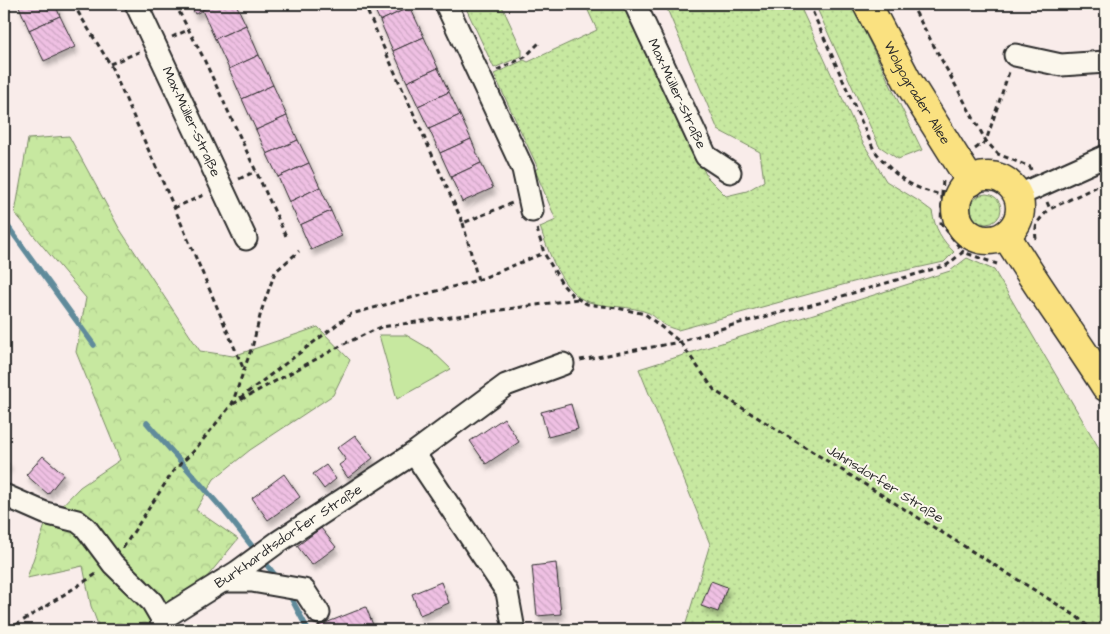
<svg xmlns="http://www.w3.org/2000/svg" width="1110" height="634" font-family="'Architects Daughter',sans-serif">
  <defs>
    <pattern id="grass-dots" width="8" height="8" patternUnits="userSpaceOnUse" patternTransform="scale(1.25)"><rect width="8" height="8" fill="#c7e8a0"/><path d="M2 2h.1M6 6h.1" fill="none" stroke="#abc78a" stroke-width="1.8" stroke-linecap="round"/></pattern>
    <pattern id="forest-crowns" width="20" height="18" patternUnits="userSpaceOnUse" patternTransform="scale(1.25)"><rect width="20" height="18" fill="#c7e8a0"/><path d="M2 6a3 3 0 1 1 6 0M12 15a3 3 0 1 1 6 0" fill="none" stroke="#abc78a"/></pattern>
    <pattern id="building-back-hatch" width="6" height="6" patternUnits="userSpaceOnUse" patternTransform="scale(1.25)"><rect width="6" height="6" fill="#efc0e3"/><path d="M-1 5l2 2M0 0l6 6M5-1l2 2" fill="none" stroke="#cda5c3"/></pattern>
    <filter id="shadow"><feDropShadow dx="3" dy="5.5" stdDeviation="2.5" flood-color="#0004"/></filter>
  </defs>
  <rect width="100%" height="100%" fill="#f9ecea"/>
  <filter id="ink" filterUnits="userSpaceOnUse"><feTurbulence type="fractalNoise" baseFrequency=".02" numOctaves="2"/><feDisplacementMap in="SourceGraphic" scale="10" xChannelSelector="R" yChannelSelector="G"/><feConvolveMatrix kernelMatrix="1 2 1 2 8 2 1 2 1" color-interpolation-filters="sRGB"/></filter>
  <g filter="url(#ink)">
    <g fill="url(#grass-dots)" stroke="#798a66">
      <polygon points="464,4 501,4 522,50 522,56 494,68"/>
      <path d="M 585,4 L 628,4 L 638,31 L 707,177 L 726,196 L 747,191 L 764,181 L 760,152 L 718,130 L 665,4 L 799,4 L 862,141 L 886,181 L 917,200 L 932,211 C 935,229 942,240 954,252 L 944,262 L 857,281 L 678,330 C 674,329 668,327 664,325 C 659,322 655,316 649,313 C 630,305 608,308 589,302 C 562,294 548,250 540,227 L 556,220 L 535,170 L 538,168 L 494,74 L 524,60 L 528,62 L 597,30 Z"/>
      <polygon points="815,4 851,4 922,150 898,159 879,146"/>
      <circle cx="986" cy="209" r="15"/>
      <polygon points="967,258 994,270 1106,460 1106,630 684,630 710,544 639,369 950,271"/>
    </g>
    <polygon fill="url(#forest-crowns)" stroke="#798a66" points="69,136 119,228 200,351 233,356 318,327 350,360 333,395 250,450 214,479 196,510 238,539 198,588 158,630 100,630 91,606 83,566 27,578 46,522 80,487 120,460 76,352 86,298 15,213 28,139"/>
    <polygon fill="#c7e8a0" stroke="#798a66" points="379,335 406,335 430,349 451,369 397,399"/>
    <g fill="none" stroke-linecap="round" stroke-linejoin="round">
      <g stroke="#618b9b" stroke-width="5.5">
        <polyline points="4,221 94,345"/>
        <polyline points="147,423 225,512 278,579"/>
        <polyline points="288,592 308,630"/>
      </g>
    </g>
    <g fill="url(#building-back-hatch)" stroke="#2b2b2b" filter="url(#shadow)">
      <polygon points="18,4 55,4 60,16 29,30"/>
      <polygon points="190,4 216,4 195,14"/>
      <polygon points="216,4 236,4 246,25 215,39 202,10"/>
      <polygon points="372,4 409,4 410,7 380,21"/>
      <polygon points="410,7 424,37 393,51 380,21"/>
      <polygon points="60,16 75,47 44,61 29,30"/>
      <polygon points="246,25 259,55 229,69 215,39"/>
      <polygon points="424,37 438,68 407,82 393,51"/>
      <polygon points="259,55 273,85 242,99 229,69"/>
      <polygon points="438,68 449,92 418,106 407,82"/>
      <polygon points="273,85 287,116 256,130 242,99"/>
      <polygon points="449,92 460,115 429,129 418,106"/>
      <polygon points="460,115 471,139 440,153 429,129"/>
      <polygon points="287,116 298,140 267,154 256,130"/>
      <polygon points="471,139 481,163 451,177 440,153"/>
      <polygon points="298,140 309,163 278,177 267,154"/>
      <polygon points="309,163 320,187 289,202 278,177"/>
      <polygon points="481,163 493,188 462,202 451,177"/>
      <polygon points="320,187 331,211 300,225 289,202"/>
      <polygon points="331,211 342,236 311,250 300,225"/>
      <polygon points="571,404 578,429 548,437 541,412"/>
      <polygon points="504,418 519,442 486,464 470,441"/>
      <polygon points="355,435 373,458 348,478 339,465 346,460 337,448"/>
      <polygon points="43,456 64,474 48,494 26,475"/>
      <polygon points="4,460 9,464 4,470"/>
      <polygon points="326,465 336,479 324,489 313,474"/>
      <polygon points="284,474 300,497 268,520 252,498"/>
      <polygon points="321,528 336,547 312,565 297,546"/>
      <polygon points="556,563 561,614 537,616 532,566"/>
      <polygon points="711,581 727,587 718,612 701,606"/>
      <polygon points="441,582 449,603 420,615 412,594"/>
      <polygon points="366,607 375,630 320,630 318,626"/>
    </g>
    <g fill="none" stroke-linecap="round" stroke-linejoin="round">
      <g stroke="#2b2b2b" stroke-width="25">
        <g id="minor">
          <path id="s1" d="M 136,4 L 246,239"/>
          <polyline points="446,4 523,169 532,211"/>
          <path id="s2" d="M 635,4 L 706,156 L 730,172"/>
          <polyline points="1015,55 1061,65 1106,62"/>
          <polyline points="1017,196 1106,156"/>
          <polyline points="414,453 507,592 514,630"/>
          <polyline points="4,495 45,513 77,521 86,528 113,564 152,602 162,619 161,630"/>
          <polyline points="223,581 252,581 304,590 319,613"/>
          <path id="s3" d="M 162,619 L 237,572 L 278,542 L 414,453 L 506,385 L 563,364"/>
        </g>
      </g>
      <g stroke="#2b2b2b" stroke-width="31">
        <g id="major">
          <path id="s4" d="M 867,4 L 907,80 L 971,182"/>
          <circle cx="988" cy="208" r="32"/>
          <path d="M 1006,235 C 1037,287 1074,336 1106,387"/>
        </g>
      </g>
      <g stroke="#2b2b2b" stroke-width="3" stroke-dasharray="5 4" stroke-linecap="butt">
        <polyline points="73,4 110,64 178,216 244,370"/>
        <polyline points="175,4 202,55 286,236"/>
        <polyline points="364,4 463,223 512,203"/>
        <path d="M 809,4 L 874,150 C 895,176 909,188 942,195 L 941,223 L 963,252"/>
        <polyline points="911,4 986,141 998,154 1030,167 1031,170"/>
        <polyline points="172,37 188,30"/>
        <polyline points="110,64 139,52"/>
        <polyline points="497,70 525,57 540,42"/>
        <polyline points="975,149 986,141 1009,72"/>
        <polyline points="239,179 256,171"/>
        <polyline points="942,195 943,179"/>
        <polyline points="1047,202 1050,209 1106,182"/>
        <polyline points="174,208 206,194"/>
        <polyline points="463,223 478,280"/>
        <polyline points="537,229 544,253 562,284 573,296 587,304 617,308 645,314 680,342 715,391 1076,616 1092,630"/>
        <path d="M 1036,239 C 1034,224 1039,219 1050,209"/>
        <polyline points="580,360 680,342 736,324 819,303 947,265 963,252 997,264"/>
        <polyline points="240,398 351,314 478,280 544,253"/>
        <polyline points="233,404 346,343 381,327 578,299"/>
        <polyline points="123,548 174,470 193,452 232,404 253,344 261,312 275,272 299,251"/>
        <polyline points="8,630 98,573"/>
      </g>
      <use href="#minor" stroke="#fbf7ec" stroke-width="21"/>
      <use href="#major" stroke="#fae180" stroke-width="28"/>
    </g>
  </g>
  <g text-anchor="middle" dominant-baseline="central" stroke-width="4" stroke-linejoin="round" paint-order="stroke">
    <g font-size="14" fill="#2b2b2b" stroke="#fbf7ec">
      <text stroke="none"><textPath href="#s2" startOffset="99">Max-Müller-Straße</textPath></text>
      <text stroke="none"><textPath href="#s4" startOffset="102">Wolgograder Allee</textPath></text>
      <text stroke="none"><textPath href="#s1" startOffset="130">Max-Müller-Straße</textPath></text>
      <text transform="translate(885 484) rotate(32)">Jahnsdorfer Straße</text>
      <text stroke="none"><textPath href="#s3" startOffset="151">Burkhardtsdorfer Straße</textPath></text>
    </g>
  </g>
  <rect width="1110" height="634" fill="none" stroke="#fbf7ec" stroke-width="20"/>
  <rect x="10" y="10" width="1090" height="614" fill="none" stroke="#2b2b2b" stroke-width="2" filter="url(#ink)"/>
</svg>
